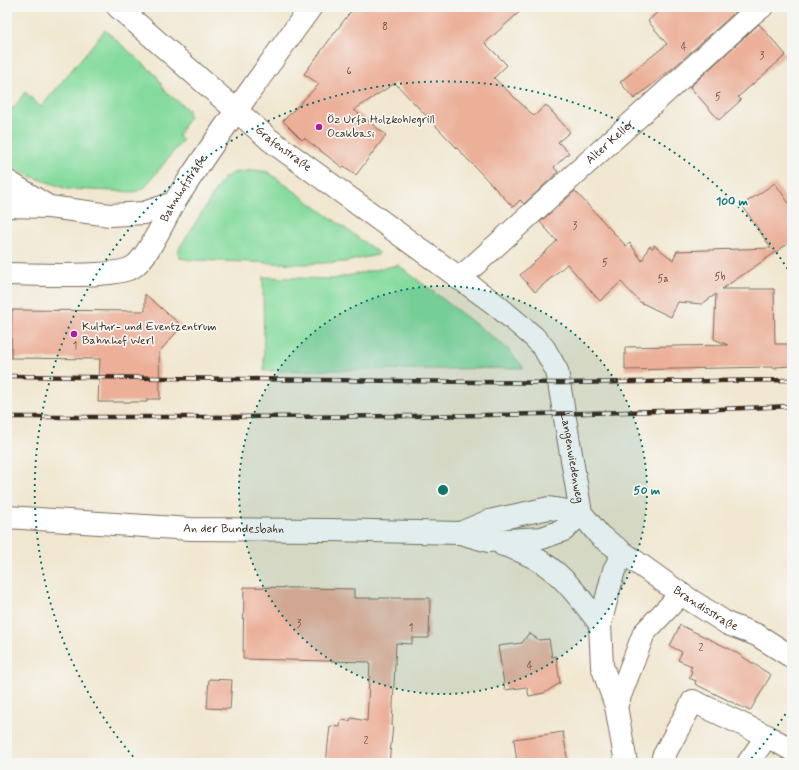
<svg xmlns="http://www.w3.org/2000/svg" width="799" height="770" font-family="Mynerve,sans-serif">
  <rect width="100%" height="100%" fill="#f6f6f2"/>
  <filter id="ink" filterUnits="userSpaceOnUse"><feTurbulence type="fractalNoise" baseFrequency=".025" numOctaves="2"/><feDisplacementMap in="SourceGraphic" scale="8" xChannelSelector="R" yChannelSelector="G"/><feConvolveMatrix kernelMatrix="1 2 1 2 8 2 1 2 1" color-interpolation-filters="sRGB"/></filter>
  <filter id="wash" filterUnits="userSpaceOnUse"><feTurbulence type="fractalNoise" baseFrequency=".012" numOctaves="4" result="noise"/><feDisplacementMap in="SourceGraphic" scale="16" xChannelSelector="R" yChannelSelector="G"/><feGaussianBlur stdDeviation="0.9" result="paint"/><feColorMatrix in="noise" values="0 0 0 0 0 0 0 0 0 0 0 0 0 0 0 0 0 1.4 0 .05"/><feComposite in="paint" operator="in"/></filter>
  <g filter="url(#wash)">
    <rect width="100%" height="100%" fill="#f1e7d0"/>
    <g fill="#85db9e" stroke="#60825e">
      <polygon points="105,30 157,76 165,91 188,110 189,117 178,136 183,140 144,188 135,192 67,189 22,173 7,162 7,105 13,109 25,92 41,107"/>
      <polygon points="255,170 268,172 379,253 377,255 345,262 304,264 192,260 180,258 178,253 180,247 223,179 233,173"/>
      <polygon points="398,265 507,348 524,368 264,371 263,277 333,279"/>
    </g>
    <g id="blocks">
      <g fill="#ecaf98">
        <polygon points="354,7 525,7 485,43 507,65 494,78 534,116 546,105 570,132 558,142 569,153 554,167 558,172 524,204 520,200 513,207 395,83 354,110 386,135 356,175 344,166 343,168 304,138 302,140 283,121 319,84 304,74"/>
        <polygon points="663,7 741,7 673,68 634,99 620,82 667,44 648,21"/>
        <polygon points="759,24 786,55 738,97 741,100 719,120 690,87"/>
        <polygon points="775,183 792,208 792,241 722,289 774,289 775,344 792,344 792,366 776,367 776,369 771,367 625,370 625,347 728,345 714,339 716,294 702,304 678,302 671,317 640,302 621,282 600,301 567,264 535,292 520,275 557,241 540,222 575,191 626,246 630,243 642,261 649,246 653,248 654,245 673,260 677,251 771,248 742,205"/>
        <polygon points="145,294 182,326 159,352 160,399 147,399 147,402 98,402 100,359 11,358 12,310 145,311"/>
        <polygon points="244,587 354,589 354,598 430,598 429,638 412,638 412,644 396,643 392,726 393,726 389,763 326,763 330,726 340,727 341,720 350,721 351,718 367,721 370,662 243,659"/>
        <polygon points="680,625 732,650 771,675 750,711 695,684 696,681 689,678 692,671 690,670 692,666 678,660 682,652 670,646"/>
        <polygon points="529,633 539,640 549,639 552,657 556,656 560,683 544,693 529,696 527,687 505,690 498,646 522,643"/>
        <polygon points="209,679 232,680 230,709 207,708"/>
        <polygon points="563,732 568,763 517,763 514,739"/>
      </g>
    </g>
  </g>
  <g filter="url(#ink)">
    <use href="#blocks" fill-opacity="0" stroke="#7b6c5c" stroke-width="1"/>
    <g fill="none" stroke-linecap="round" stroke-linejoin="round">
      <g stroke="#7b6c5c" stroke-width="24">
        <g id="minor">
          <path id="s1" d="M 118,7 L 270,140 L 495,304 L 534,337 L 544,348 L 557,371 L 581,513 L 600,536 L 681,594 L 728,624 L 757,635 L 792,657"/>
          <polyline points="7,181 49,207"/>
          <polyline points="7,206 49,207 110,215 144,213 174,203"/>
          <path id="s2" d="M 7,274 C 34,274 113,279 133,267 C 149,257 166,215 177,198 C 219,133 265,70 311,7"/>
          <path id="s3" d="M 459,279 L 753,13 L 762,7"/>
          <path id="s4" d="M 7,517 L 191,529 L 330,530 L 460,533 L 488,541 L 542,538 L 564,530 L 581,513"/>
          <polyline points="460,533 489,521 549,508 581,513"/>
          <path d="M 503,545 C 551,558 571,586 600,624"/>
          <polyline points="623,554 614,570 600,624 602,666 616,706 626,763"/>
          <polyline points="616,706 644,633 681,594"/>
          <polyline points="664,763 663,757 693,701 767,736"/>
          <polyline points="748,763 767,736 792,750"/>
        </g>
      </g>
      <use href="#minor" stroke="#fff" stroke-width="22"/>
      <g stroke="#3b2a1e" stroke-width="4.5">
        <g id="rail">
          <polyline points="7,376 560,383 792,380"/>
          <path d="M 7,417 C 269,417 531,418 792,406"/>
        </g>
      </g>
      <use href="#rail" stroke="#f6f6f2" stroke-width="3" stroke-dasharray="9" stroke-linecap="butt"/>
    </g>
  </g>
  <circle cx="443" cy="490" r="204" fill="#0f766e" fill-opacity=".12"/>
  <g fill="none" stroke="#0f766e" stroke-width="2" stroke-dasharray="2 4">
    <circle cx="443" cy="490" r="204"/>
    <path d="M792 704A409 409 0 0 1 749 761M137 761A409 409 0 1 1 792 276"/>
  </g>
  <g fill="#b5179e" stroke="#f6f6f2" stroke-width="1.5">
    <circle cx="319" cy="127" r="4"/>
    <circle cx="74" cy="334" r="4"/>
  </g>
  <g text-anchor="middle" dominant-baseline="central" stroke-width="3.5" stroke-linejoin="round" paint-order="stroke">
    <g font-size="10" fill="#674b3c">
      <text x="385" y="27">8</text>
      <text x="684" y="47">4</text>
      <text x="762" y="56">3</text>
      <text x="349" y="71">6</text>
      <text x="718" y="97">5</text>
      <text x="575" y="226">3</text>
      <text x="605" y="263">5</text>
      <text x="720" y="277">5b</text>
      <text x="663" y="279">5a</text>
      <text x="75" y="346">1</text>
      <text x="299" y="624">3</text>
      <text x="411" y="628">1</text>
      <text x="701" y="648">2</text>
      <text x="530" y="666">4</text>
      <text x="366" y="741">2</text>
    </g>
    <g font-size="12" fill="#3b2a1e" stroke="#f6f6f2" text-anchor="start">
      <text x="327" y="120">Öz Urfa Holzkohlegrill<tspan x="327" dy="14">Ocakbasi</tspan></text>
      <text x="82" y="327">Kultur- und Eventzentrum<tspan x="82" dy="14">Bahnhof Werl</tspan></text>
    </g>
    <g font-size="12" fill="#3b2a1e" stroke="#f6f6f2">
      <text stroke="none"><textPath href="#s3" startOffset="204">Alter Keller</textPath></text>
      <text stroke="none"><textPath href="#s1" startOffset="218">Grafenstraße</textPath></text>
      <text stroke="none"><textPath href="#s2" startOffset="221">Bahnhofstraße</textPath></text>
      <text stroke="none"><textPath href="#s1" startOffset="661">Langenwiedenweg</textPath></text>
      <text stroke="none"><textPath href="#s4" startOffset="227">An der Bundesbahn</textPath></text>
      <text stroke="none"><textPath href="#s1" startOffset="875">Brandisstraße</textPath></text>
    </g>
  </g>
  <circle cx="443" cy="490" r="6" fill="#0f766e" stroke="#f6f6f2" stroke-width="2"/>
  <g font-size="12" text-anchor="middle" font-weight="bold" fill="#0f766e" stroke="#f6f6f2" stroke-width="3.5" stroke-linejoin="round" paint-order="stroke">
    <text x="732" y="205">100 m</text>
    <text x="647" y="494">50 m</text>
  </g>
  <rect width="799" height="770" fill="none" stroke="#f6f6f2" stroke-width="24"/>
</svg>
